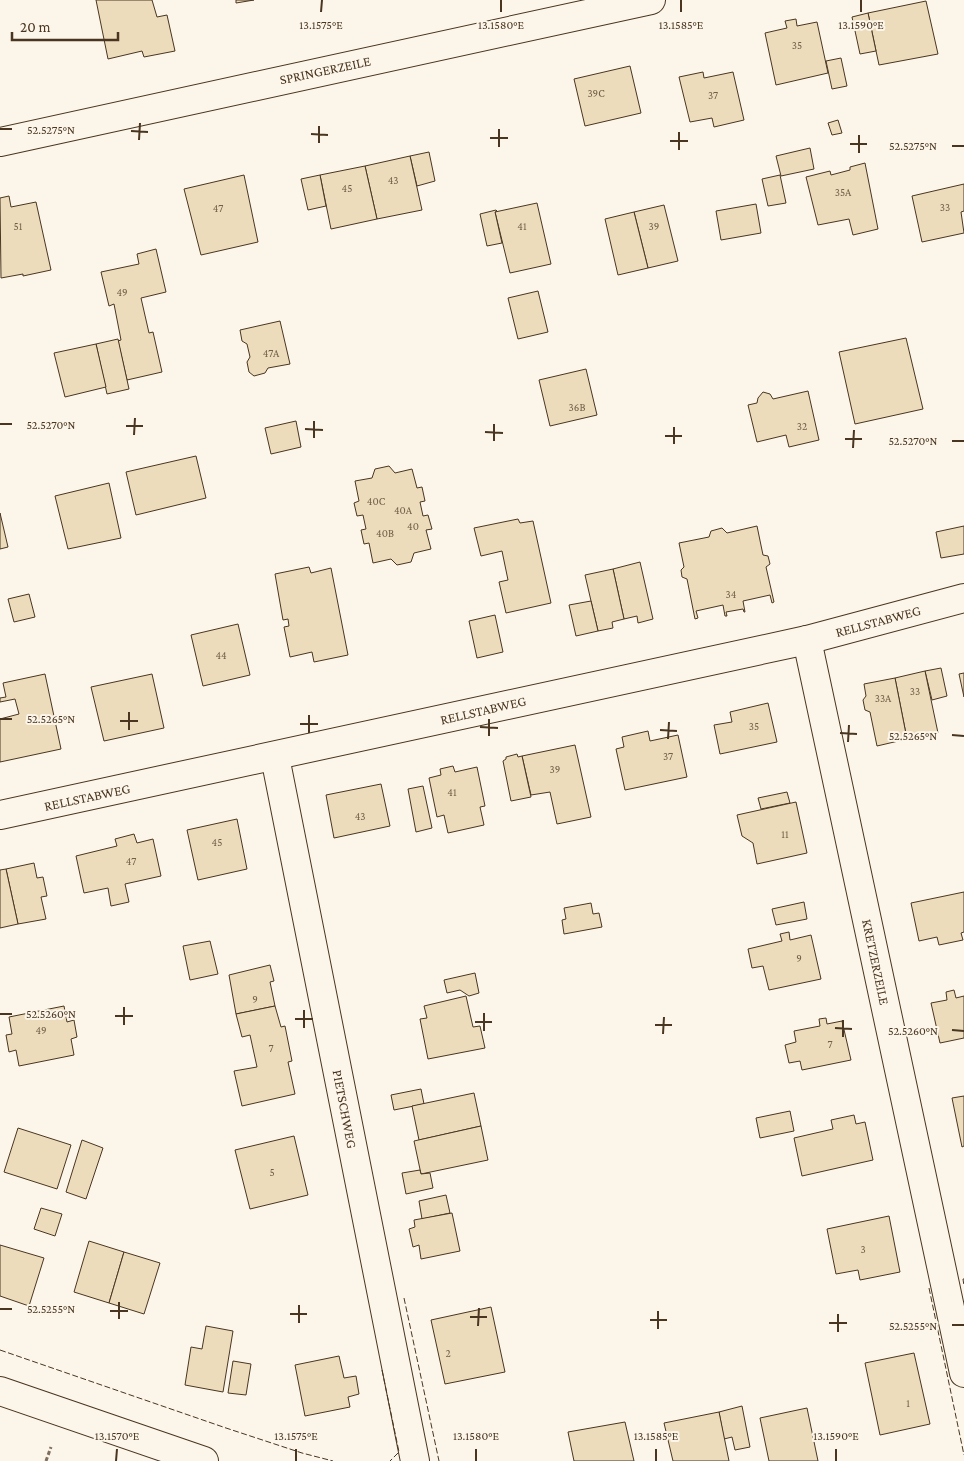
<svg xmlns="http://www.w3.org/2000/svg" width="964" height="1461" font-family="'Crimson Pro',serif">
  <rect width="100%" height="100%" fill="#fbf6e9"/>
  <g fill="#ecdcbc" stroke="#4a3520">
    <polygon points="96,0 152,0 157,17 167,15 175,51 144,57 142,51 108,59"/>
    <polygon points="236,0 254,0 236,3"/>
    <polygon points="926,1 938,54 879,65 868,13"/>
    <polygon points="868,13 876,51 860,54 852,17"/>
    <polygon points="796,19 797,26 817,22 828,73 776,85 765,33 787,28 785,21"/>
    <polygon points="841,58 847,86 832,89 826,61"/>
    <polygon points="630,66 641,113 585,126 574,79"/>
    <polygon points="703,72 704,78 733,72 744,120 714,127 712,118 690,122 679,77"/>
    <polygon points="838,120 842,133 832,135 828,123"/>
    <polygon points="810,148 814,169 781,176 776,156"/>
    <polygon points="429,152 435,181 417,186 410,156"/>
    <polygon points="410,156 422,210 377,219 365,166"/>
    <polygon points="865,163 878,229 853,235 849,219 818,225 806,177 830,171 831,175 850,170 850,167"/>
    <polygon points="365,166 377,219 331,229 320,175"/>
    <polygon points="244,175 258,242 201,255 184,189"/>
    <polygon points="320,175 326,206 308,210 301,179"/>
    <polygon points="780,175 786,203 768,206 762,179"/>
    <polygon points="964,184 964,211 961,212 964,233 922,242 912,196"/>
    <polygon points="9,196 11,207 36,202 51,270 23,276 23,274 1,278 0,198"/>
    <polygon points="537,203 551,264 510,273 495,212"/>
    <polygon points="756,204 761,233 721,240 716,211"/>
    <polygon points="664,205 678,261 648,268 634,212"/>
    <polygon points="496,210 497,211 495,212 502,243 487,246 480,214"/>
    <polygon points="634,212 648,268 618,275 605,219"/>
    <polygon points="156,249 166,292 141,298 149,333 153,332 162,372 127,380 118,341 121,340 114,304 109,306 101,272 139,264 137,254"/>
    <polygon points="538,291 548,332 518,339 508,298"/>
    <polygon points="280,321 290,364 268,368 265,373 254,376 249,372 247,362 250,357 247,344 242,341 240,330"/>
    <polygon points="906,338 923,409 855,424 839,352"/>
    <polygon points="118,339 129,389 107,394 96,344"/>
    <polygon points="96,344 106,387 65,397 54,353"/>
    <polygon points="586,369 597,415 550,426 539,380"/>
    <polygon points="808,391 819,440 789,447 786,435 757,442 748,405 757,403 758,398 763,392 770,394 773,399"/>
    <polygon points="296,421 301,447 271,454 265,428"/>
    <polygon points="196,456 206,498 136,515 126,472"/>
    <polygon points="389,466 395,473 412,469 417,488 422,487 425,501 420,502 423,516 428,515 432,529 426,530 431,549 414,553 411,562 397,565 391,559 373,563 369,543 364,544 361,530 366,529 363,515 357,516 354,503 359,501 355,481 372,478 375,469"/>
    <polygon points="109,483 121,538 68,549 55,496"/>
    <polygon points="0,513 8,547 0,549"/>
    <polygon points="518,519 520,523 533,521 551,603 506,613 499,582 508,580 502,551 481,556 474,528"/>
    <polygon points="757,526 763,555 768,556 770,564 766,567 774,602 772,603 770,595 743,601 745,612 744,612 743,609 726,612 727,616 725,616 723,605 696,611 698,618 695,619 687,579 682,577 681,570 684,567 679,543 709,537 711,531 722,528 727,533"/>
    <polygon points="964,526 964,554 941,558 936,532"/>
    <polygon points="640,562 653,619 638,623 637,616 624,619 613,569"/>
    <polygon points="309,567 311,573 331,568 348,655 314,662 312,652 290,657 284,627 289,626 288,619 283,620 275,574"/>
    <polygon points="613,569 624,619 612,622 613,628 598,631 585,575"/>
    <polygon points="29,594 35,617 14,622 8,599"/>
    <polygon points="591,601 598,631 576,636 569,605"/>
    <polygon points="495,615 503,652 477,658 469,621"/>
    <polygon points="238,624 250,675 203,686 191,635"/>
    <polygon points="941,668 947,696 932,700 925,671"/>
    <polygon points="925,671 938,733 907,739 895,678"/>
    <polygon points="964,673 964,697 959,674"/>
    <polygon points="45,674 61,749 0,762 0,719 19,714 15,699 0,702 0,698 6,697 3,683"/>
    <polygon points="152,674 164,728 104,741 91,687"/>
    <polygon points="895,678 907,739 877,746 870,712 865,710 863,700 866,696 864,684"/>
    <polygon points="768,703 777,742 720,754 714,725 732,722 730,712"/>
    <polygon points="648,731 650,741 678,735 687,777 625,790 616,749 624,747 622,737"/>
    <polygon points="575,745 591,817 557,824 550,792 531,795 522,756"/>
    <polygon points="517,754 518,757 522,756 531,797 511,801 503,761 506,759 506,757"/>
    <polygon points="453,766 455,772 477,767 485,806 480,807 484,825 448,833 444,815 437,817 429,778 441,775 440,769"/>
    <polygon points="381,784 390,826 334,838 326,795"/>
    <polygon points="423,786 432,828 416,832 408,789"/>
    <polygon points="787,792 790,803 761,809 758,798"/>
    <polygon points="796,802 807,853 757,864 753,843 742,836 737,815"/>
    <polygon points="237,819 247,869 198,880 187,830"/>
    <polygon points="134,834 137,843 153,839 161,876 125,884 129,902 111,906 108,888 84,893 76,856 117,846 115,839"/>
    <polygon points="34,863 37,878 43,877 47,896 41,897 46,919 18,924 6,869"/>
    <polygon points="6,869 18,924 0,928 0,870"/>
    <polygon points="964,892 964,932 961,933 963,940 939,945 937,937 919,941 911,903"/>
    <polygon points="804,902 807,919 776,925 772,909"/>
    <polygon points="591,903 593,914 599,913 602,927 564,934 562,920 566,919 564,908"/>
    <polygon points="789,932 790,940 811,935 821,979 769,990 763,966 752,968 748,949 782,941 780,934"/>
    <polygon points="210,941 218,974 190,980 183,946"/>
    <polygon points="270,965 274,981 270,982 275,1006 236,1014 229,975"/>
    <polygon points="475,973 479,993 469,996 460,990 447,993 444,980"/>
    <polygon points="954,990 956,998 964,996 964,1038 940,1043 931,1003 947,1000 946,992"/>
    <polygon points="466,996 473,1027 480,1026 485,1048 428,1059 420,1019 427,1018 424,1006"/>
    <polygon points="64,1006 67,1022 74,1020 77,1037 71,1039 74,1055 19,1066 16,1050 9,1052 6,1035 12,1034 9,1017"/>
    <polygon points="275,1006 281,1027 285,1026 292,1061 288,1062 295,1094 242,1106 234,1071 257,1067 250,1035 242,1037 236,1014"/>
    <polygon points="826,1018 827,1024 842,1021 851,1060 802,1070 800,1061 789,1063 785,1045 796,1042 794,1031 820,1026 819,1019"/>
    <polygon points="421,1089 424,1104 394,1110 391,1095"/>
    <polygon points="474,1093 481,1126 419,1140 412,1106"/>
    <polygon points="964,1096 964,1146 962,1147 952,1098"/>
    <polygon points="790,1111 794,1131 760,1138 756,1118"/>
    <polygon points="854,1115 856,1124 865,1122 873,1160 802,1176 794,1138 833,1129 831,1120"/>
    <polygon points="481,1126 488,1160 421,1174 414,1141"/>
    <polygon points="18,1128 71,1145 57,1189 4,1172"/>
    <polygon points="294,1136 308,1195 250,1209 235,1150"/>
    <polygon points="82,1140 103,1148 86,1199 66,1192"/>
    <polygon points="420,1170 421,1174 430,1173 433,1188 406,1194 402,1173"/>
    <polygon points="446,1195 450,1213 422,1219 419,1201"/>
    <polygon points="41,1208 62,1214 55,1236 34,1229"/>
    <polygon points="452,1213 460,1251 421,1259 419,1245 413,1247 409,1229 415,1227 414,1220"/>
    <polygon points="889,1216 900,1272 860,1280 858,1270 836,1274 827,1229"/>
    <polygon points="89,1241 124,1252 109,1303 74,1292"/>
    <polygon points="0,1245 44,1258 29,1306 0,1296"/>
    <polygon points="124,1252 160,1263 144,1314 109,1303"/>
    <polygon points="491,1307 505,1372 445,1384 431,1320"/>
    <polygon points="206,1326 233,1331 223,1392 185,1385 191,1347 202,1349"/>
    <polygon points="914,1353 930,1424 880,1435 865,1363"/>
    <polygon points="339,1356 344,1378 356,1376 359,1394 348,1397 350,1407 305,1416 295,1365"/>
    <polygon points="233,1361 251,1364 246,1395 228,1393"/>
    <polygon points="742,1406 750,1447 735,1450 732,1437 724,1439 719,1412"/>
    <polygon points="807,1408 818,1461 769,1461 760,1418"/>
    <polygon points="719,1412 729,1461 673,1461 664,1423"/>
    <polygon points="625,1422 634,1461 574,1461 568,1432"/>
  </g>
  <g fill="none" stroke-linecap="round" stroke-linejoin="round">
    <g stroke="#4a3520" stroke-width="30">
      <g id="minor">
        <polyline points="0,142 651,0"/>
        <polyline points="807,640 964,1373"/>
        <polyline points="275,757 415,1461"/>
        <polyline points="0,815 807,640 964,598"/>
        <polyline points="0,1391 204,1461"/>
      </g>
    </g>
    <polyline stroke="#7f6f5c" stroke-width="3" stroke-dasharray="4 2.5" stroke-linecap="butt" points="46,1461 51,1447"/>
    <use href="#minor" stroke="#fbf6e9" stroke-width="28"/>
    <g stroke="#4a3520" stroke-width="1" stroke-dasharray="6 2.5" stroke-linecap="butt">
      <polyline points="964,1279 963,1279 964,1286"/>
      <polyline points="929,1288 964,1455"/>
      <polyline points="404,1298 439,1461"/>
      <polyline points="0,1350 226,1428 302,1453 333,1461"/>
      <polyline points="382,1370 399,1452 390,1461"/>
    </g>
  </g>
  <path fill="none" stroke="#4a3520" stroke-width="2" d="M 321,12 L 322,0M 501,12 L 501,0M 681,12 L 681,0M 861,12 L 861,0M 0,129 L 12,129M 131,131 L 148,132M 311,134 L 328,135M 490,138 L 508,138M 139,140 L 140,123M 670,141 L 688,141M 319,143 L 319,126M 850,144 L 867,144M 952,146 L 964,146M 499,147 L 499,129M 679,150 L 679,132M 859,153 L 859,135M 0,424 L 12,424M 126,426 L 143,426M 305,429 L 323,430M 485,432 L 503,433M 134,435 L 135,418M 665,436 L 682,436M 314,438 L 314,421M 845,439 L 862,439M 494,441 L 494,424M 952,441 L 964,441M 674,444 L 674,427M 853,448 L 854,430M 0,719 L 12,719M 120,721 L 138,721M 300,724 L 318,724M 480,727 L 498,728M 129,730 L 129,712M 660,730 L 677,731M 309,733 L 309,715M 840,733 L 857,734M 952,735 L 964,736M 489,736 L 489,719M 668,739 L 669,722M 848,742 L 849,725M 0,1014 L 12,1014M 115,1016 L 133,1016M 295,1019 L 313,1019M 475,1022 L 492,1022M 124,1025 L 124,1007M 655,1025 L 672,1025M 304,1028 L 304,1010M 835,1028 L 852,1029M 952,1030 L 964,1031M 484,1031 L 484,1013M 663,1034 L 664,1017M 843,1037 L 843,1020M 0,1309 L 12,1309M 110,1311 L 128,1311M 290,1314 L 307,1314M 470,1317 L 487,1317M 119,1319 L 119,1302M 650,1320 L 667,1320M 299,1323 L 299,1305M 829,1323 L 847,1323M 952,1325 L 964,1325M 478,1326 L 479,1308M 658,1329 L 658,1311M 838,1332 L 838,1314M 116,1461 L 117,1449M 296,1461 L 296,1449M 476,1461 L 476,1449M 656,1461 L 656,1449M 836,1461 L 836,1449"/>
  <g text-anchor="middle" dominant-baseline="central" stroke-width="4" stroke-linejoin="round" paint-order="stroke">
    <g font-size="11" fill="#725f47">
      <text x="797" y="45">35</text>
      <text x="596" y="93">39C</text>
      <text x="713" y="95">37</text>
      <text x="393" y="180">43</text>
      <text x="347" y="188">45</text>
      <text x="843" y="192">35A</text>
      <text x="945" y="207">33</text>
      <text x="218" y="208">47</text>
      <text x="18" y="226">51</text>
      <text x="522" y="226">41</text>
      <text x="654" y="226">39</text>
      <text x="122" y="292">49</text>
      <text x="271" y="353">47A</text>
      <text x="577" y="407">36B</text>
      <text x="802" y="426">32</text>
      <text x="376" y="501">40C</text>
      <text x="403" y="510">40A</text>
      <text x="413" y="526">40</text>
      <text x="385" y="533">40B</text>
      <text x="731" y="594">34</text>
      <text x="221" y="655">44</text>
      <text x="915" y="691">33</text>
      <text x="883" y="698">33A</text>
      <text x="754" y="726">35</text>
      <text x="668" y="756">37</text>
      <text x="555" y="769">39</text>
      <text x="452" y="792">41</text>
      <text x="360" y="816">43</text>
      <text x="785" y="834">11</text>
      <text x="217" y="842">45</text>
      <text x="131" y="861">47</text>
      <text x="799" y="958">9</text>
      <text x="255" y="999">9</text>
      <text x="41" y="1030">49</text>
      <text x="830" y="1044">7</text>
      <text x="271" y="1048">7</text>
      <text x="272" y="1172">5</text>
      <text x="863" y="1249">3</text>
      <text x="448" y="1353">2</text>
      <text x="908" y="1403">1</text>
    </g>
    <g font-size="14" fill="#4a3520" stroke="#fbf6e9">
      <text transform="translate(325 70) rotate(-12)">SPRINGERZEILE</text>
      <text transform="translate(878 621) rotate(-15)">RELLSTABWEG</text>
      <text transform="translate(483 710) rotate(-13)">RELLSTABWEG</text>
      <text transform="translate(87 797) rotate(-12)">RELLSTABWEG</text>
      <text transform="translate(876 962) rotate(78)">KRETZERZEILE</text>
      <text transform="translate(345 1109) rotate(79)">PIETSCHWEG</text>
    </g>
  </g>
  <g font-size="12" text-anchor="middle" fill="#4a3520" stroke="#fbf6e9" stroke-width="4" stroke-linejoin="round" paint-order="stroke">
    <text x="321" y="29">13.1575°E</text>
    <text x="501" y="29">13.1580°E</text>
    <text x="681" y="29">13.1585°E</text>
    <text x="861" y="29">13.1590°E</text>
    <text x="51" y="134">52.5275°N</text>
    <text x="913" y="150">52.5275°N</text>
    <text x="51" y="429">52.5270°N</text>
    <text x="913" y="445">52.5270°N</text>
    <text x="51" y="723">52.5265°N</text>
    <text x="913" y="740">52.5265°N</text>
    <text x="51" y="1018">52.5260°N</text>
    <text x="913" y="1035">52.5260°N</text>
    <text x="51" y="1313">52.5255°N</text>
    <text x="913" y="1330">52.5255°N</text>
    <text x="117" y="1440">13.1570°E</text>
    <text x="296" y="1440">13.1575°E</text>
    <text x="476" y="1440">13.1580°E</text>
    <text x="656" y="1440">13.1585°E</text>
    <text x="836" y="1440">13.1590°E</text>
  </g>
  <path d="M12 32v8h106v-8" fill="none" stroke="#4a3520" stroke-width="2.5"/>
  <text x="20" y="32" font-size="15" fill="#4a3520" stroke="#fbf6e9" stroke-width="4" paint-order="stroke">20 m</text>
</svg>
